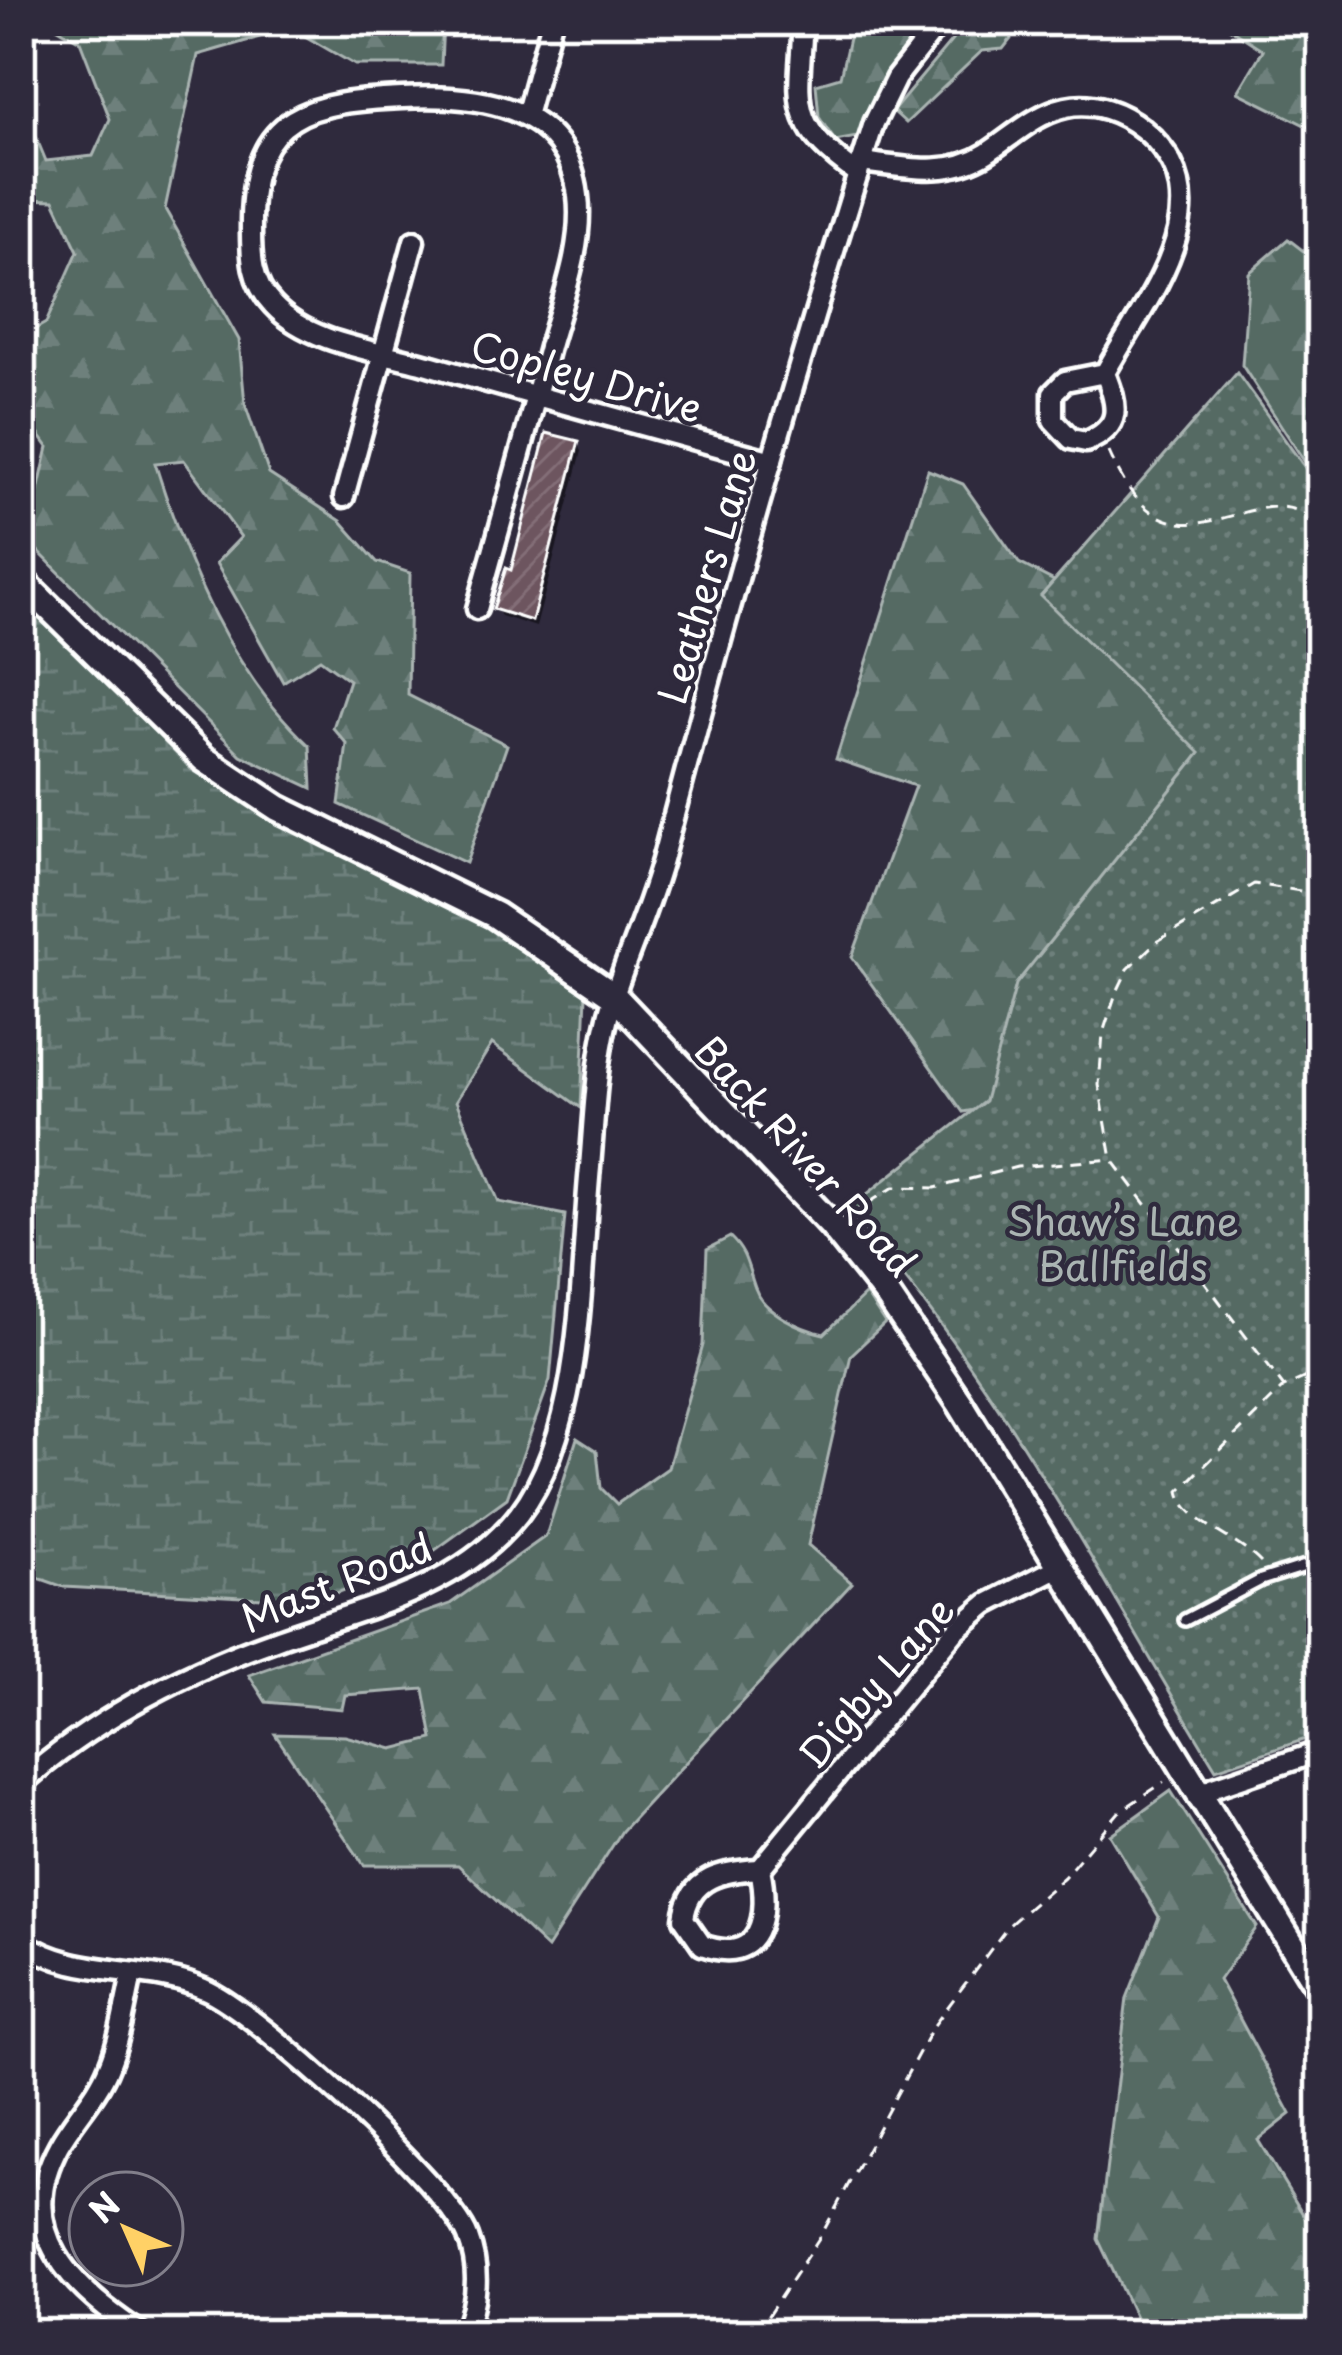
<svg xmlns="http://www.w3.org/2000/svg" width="1342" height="2355" font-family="'Playpen Sans',sans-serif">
  <defs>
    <pattern id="forest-firs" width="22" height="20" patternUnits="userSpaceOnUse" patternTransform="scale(3)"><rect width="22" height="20" fill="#546a64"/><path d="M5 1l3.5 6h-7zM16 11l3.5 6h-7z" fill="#6e807b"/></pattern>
    <pattern id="wetland-marsh" width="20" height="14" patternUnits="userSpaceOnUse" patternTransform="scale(3)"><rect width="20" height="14" fill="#546a64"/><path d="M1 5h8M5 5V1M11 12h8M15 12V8" fill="none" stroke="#6e807b"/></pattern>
    <pattern id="park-dots" width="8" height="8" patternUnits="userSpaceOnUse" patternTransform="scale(3)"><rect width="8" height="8" fill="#546a64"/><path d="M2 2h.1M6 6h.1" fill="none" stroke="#6e807b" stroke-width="1.8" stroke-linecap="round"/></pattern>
    <pattern id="building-hatch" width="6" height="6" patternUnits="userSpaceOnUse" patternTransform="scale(3)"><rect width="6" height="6" fill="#6d555f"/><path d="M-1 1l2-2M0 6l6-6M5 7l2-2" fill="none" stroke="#836e77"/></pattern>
  </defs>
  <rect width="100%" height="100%" fill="#2f2a3d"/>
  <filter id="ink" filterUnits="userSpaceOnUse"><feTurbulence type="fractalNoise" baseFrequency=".00833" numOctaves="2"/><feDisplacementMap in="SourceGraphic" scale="24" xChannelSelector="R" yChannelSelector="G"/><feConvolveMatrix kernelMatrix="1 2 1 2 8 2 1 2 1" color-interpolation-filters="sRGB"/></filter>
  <g filter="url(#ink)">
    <g fill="url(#forest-firs)" stroke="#aab4b2" stroke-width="3">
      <path d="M 21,21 L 443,21 L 441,65 L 355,65 L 291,28 L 198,55 L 165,209 L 239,340 L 245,404 L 269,474 L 341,521 L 377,562 L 410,573 L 408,695 L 507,745 L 466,863 L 339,804 L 347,744 L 333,728 L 349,680 L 320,659 L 283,682 L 216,563 L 241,537 L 184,460 L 155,463 C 187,565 231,673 310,746 L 312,788 L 241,755 L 27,540 L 48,447 L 32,425 L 21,420 L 21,337 L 46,323 L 78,251 L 54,200 L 24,199 L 21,204 L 21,101 L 46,161 L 93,156 L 110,119 L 80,41 L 48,22 L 21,29 Z"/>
      <polygon points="853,21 924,21 885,77 857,137 835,141 819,117 816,84 840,77"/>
      <polygon points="968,21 1025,21 1003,49 982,51 906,123 893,111"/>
      <polygon points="1218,21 1321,21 1321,133 1238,92 1263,50"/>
      <polygon points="1321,236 1321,487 1242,365 1249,273 1288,239 1310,256"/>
      <polygon points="928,470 963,484 1019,563 1113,611 1239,782 1020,1102 963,1112 852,957 915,786 836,759"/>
      <path d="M 730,1237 C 747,1253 747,1266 755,1288 C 763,1312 801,1329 824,1334 L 866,1294 L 885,1323 L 851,1355 L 808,1545 L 852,1583 L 622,1831 L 547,1948 L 458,1865 L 364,1865 L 275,1734 L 345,1736 L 393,1749 L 433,1739 L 424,1689 L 345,1695 L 342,1709 L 266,1702 L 249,1675 L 450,1604 L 546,1536 L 577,1438 L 597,1451 L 601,1488 L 617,1504 L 668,1468 L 703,1345 L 707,1249 Z"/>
      <polygon points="1171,1791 1257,1927 1219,1980 1291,2114 1258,2140 1321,2244 1321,2334 1143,2334 1098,2239 1127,1998 1159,1917 1110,1835"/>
    </g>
    <polygon fill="url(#wetland-marsh)" stroke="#aab4b2" stroke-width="3" points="30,602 191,769 296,833 480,922 586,995 581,1108 492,1044 456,1101 499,1202 565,1215 550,1380 507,1498 420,1561 316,1601 64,1587 21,1572 21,612"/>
    <path fill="url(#park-dots)" stroke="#aab4b2" stroke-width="3" d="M 1237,373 L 1321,490 L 1321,1734 L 1216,1769 C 1101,1581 995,1371 847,1210 L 985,1101 L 1016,984 L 1200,753 L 1041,596 Z"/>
    <polygon fill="#0007" points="577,443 582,451 536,627 501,616 496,608"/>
    <polygon fill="url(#building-hatch)" stroke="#fff" stroke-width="3" points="546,433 579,441 532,621 493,609 506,568 511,570"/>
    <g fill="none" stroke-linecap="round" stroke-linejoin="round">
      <g stroke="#fff" stroke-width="18">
        <polyline id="service" points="1185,1620 1261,1580 1321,1561"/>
      </g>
      <g stroke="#fff" stroke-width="27">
        <g id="minor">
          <path d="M 803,21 C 799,102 785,123 858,174"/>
          <polyline points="526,116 552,21"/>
          <path d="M 861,162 C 904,167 948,178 987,153 C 1013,136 1035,114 1066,107 C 1094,101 1122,112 1143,129 C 1231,201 1145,300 1105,373 L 1065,381 L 1053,393 L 1053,420 L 1071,439 L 1086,442 C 1123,427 1118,406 1105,373"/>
          <polyline points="344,497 414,241"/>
          <path d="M 477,609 C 501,522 526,435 549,347 C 562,300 584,246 578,196 C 567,103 475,94 402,98 C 312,102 252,112 251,220 C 251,252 249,280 273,305 C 310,345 381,351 432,366 C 545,399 659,430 772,461"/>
          <path d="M 21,1784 C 95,1718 182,1673 275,1640 C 357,1610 447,1594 509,1526 C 586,1443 579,1275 590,1167 C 595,1111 596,1050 614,996 C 630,948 651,903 664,853 C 728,608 797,364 874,123 L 896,78 L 941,21"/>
          <polyline points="1198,1798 1214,1787 1321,1751"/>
          <polyline points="760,1869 954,1632 987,1604 1063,1565"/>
          <path d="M 760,1869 C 770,1914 762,1967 702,1945 L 684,1919 C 689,1876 724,1871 760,1869 Z"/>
          <path d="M 21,1941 C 77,1980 145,1963 204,1989 C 254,2009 450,2188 468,2237 C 480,2269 478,2303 463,2334"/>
          <path d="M 132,1975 C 125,2005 121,2037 109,2066 C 98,2095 74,2118 59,2145 C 11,2232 74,2290 142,2334"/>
        </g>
      </g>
      <g stroke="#fff" stroke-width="33">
        <polyline id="tertiary" points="21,580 204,759 278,808 495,915 614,996 832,1226 887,1295 960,1403 1321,1992"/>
      </g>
      <g stroke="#fff" stroke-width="3" stroke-dasharray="12 9" stroke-linecap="butt">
        <path d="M 1109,452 C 1174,602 1258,458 1321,527"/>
        <polyline points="1321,894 1254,884 1156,942 1128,969 1115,996 1103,1033 1099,1085 1112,1159 1284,1387 1321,1370"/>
        <polyline points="851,1214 894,1187 935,1188 1017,1167 1112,1159"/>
        <path d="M 1261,1563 C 1237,1537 1185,1522 1179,1491 L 1283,1388"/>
        <polyline points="756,2334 823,2232 932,2028 1009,1925 1064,1877 1119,1812 1164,1782"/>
      </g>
      <use href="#service" stroke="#2f2a3d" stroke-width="9"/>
      <use href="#minor" stroke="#2f2a3d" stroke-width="18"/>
      <use href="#tertiary" stroke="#2f2a3d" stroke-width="24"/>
    </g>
  </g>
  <g text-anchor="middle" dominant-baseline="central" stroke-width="9" stroke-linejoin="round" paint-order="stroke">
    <g font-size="39" fill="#fff" stroke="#2f2a3d">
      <text transform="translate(587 375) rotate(16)">Copley Drive</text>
      <text transform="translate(705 576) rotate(-74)">Leathers Lane</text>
      <text transform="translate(807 1155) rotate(48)">Back River Road</text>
      <text transform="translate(336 1581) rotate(-22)">Mast Road</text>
      <text transform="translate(875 1681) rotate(-49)">Digby Lane</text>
    </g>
    <g font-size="39" fill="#aab4b2" stroke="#2f2a3d">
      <text x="1123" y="1219">Shaw’s Lane<tspan x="1123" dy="45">Ballfields</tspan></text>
    </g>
  </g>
  <rect width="1342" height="2355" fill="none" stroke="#2f2a3d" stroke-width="72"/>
  <rect x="36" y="36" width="1270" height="2283" fill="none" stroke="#fff" stroke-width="4.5" filter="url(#ink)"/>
  <g transform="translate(126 2229) rotate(315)"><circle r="57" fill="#2f2a3d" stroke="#827f8b" stroke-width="3"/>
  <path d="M0-9L21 45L0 30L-21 45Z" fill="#ffd166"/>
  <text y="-18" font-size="33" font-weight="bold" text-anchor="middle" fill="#ffffff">N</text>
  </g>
</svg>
